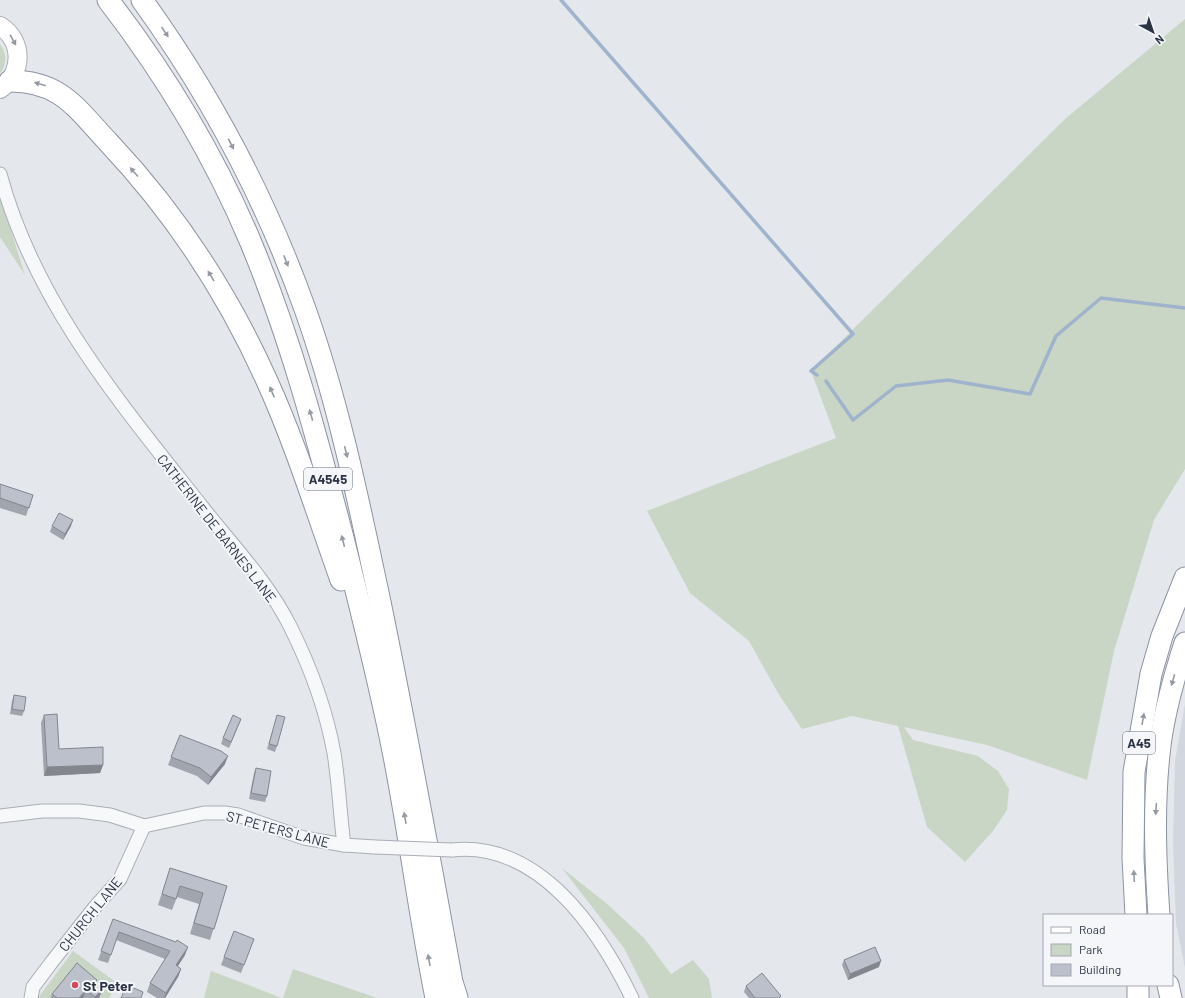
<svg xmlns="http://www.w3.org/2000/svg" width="1185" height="998" font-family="Barlow,sans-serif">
  <rect width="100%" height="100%" fill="#e4e7ec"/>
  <polygon fill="#d2d6de" points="1185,704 1185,968 1176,923 1173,842 1175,761"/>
  <g fill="#c9d6c5">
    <polygon points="1185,19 1185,469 1154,520 1114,651 1087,780 987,745 904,727 913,740 978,756 998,771 1009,789 1007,810 993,831 965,862 927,827 898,726 852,716 802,729 778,693 749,641 690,593 647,511 836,438 811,371 1065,119"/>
    <path d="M 0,44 C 7,54 7,64 0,74 Z"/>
    <polygon points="0,196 25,275 0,237"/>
    <polygon points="562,868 606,903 644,938 671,974 693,960 709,979 712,998 649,998 624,948"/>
    <polygon points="73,951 117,983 109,998 38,998"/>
    <polygon points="293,969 377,998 283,998"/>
    <polygon points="211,971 282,998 204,998"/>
  </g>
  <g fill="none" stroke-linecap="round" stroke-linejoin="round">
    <g stroke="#9fb4cc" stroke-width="3.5">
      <polyline points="561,0 853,334 811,371 817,375"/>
      <polyline points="826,381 853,420 896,386 948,380 1030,394 1056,336 1101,298 1185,308"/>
    </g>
    <g stroke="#a9aeb7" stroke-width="15">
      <g id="minor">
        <path d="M 0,174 C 35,304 122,405 203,508 C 233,546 268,582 290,626 C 310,666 326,709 334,753 C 339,784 340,815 344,845 L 375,847"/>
        <polyline points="0,816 42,811 79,811 110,815 144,826 204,813 225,813 238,815 304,838 344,845"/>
        <path d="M 452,850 C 540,841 599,930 632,998"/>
        <polyline points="31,998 33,987 51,963 95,907 120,879 144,826"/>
      </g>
    </g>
    <g stroke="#a9aeb7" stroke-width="20">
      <path id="secondary" d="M 0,26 C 24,41 23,74 0,89"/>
    </g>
    <g stroke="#8b94a3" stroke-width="23">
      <g id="trunk">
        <path d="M 108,0 C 165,74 215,157 251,243 C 291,339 317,438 343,538 C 360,607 378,676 392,746 C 409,830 419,914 436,998"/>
        <path d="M 142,0 C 210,94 266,200 305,309 C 339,404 359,504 380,602 C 406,729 429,855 452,982 L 457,998"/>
        <path d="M 10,81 C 61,81 76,108 109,143 C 174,212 228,294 267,381 C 296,445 317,513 341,580"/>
        <polyline points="1136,915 1133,858 1134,772 1151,674 1162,636 1185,578"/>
        <path d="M 1159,915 C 1155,856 1153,796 1161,738 C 1166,705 1175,674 1185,643"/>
        <polyline points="1138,985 1138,998"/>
        <polyline points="1168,985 1171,998"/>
      </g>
    </g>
    <use href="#minor" stroke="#f7f8fa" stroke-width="13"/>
    <use href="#secondary" stroke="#fff" stroke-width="18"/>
    <use href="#trunk" stroke="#fff" stroke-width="21"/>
    <g stroke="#a9aeb7" stroke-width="15" stroke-linecap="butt">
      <polyline id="minor-bridge" points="375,847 452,850"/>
    </g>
    <use href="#minor-bridge" stroke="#f7f8fa" stroke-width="13"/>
  </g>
  <g fill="#a1a5ae">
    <polygon points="0,484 33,495 26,516 0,508"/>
    <polygon points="52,526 71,526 63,540 50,532"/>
    <polygon points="14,695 24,711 22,716 10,714 12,701"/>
    <polygon points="44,715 59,749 103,765 100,773 44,776 41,723"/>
    <polygon points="277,715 277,746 275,752 267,749"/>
    <polygon points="241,719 229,748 221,744 223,738"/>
    <polygon points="180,735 225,764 208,785 197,776 168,765"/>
    <polygon points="256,768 267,796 265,802 249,799 254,773"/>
    <polygon points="170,868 227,886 210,940 190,934 199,904 177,897 172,910 158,905"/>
    <polygon points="113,919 185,955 177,966 181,969 178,977 165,998 157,998 147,992 150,983 165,959 116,940 108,963 98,960"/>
    <polygon points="254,939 241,973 221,965 224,957"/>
    <polygon points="844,960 879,967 848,980 842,965"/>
    <polygon points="96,984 99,998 50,998 52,994"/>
    <polygon points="746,986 780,998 749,998 744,992"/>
  </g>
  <g fill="#83868d">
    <polygon points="73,520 71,526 63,540 65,534"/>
    <polygon points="241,719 239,724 229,748 231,742"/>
    <polygon points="228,756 225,764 208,785 211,777"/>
    <polygon points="103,765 100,773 44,776 47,767"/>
    <polygon points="188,947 185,955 173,974 176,965"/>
    <polygon points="881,961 879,967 848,980 850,974"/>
    <polygon points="181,969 178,977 165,998 164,998 166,993"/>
    <polygon points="103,989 99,998 95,998 95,997"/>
    <polygon points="86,990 83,998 79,998"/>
  </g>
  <g fill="#bbc0ca" stroke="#83868d">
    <polygon points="0,484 33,495 29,508 0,498"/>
    <polygon points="59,513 73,520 65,534 52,526"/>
    <polygon points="14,695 26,697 24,711 12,709"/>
    <polygon points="57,714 59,749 103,747 103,765 47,767 44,715"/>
    <polygon points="233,715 241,719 231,742 223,738"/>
    <polygon points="277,715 285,717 277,746 269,744"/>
    <polygon points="180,735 221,751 228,756 211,777 200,768 171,757"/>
    <polygon points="256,768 271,771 267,796 251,793"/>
    <polygon points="170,868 227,886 214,929 194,923 203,893 180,886 176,899 162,894"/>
    <polygon points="113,919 176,942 177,940 188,947 176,965 181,969 166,993 150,983 170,951 119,932 111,955 101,951"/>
    <polygon points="234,931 254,939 244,965 224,957"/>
    <polygon points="875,947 881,961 850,974 844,960"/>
    <polygon points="77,963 97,980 95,983 103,989 95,997 86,990 79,998 57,998 52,994"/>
    <polygon points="762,973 781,996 779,998 755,998 746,986"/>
    <polygon points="127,985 143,992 141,998 121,998"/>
  </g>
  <defs><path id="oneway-solid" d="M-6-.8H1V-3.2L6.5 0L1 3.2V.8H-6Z"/></defs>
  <g fill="#959aa2">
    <use href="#oneway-solid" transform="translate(165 32) rotate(56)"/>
    <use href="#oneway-solid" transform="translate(13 40) rotate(61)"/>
    <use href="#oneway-solid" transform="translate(40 84) rotate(-164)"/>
    <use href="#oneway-solid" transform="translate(231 144) rotate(63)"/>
    <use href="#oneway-solid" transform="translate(134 172) rotate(-131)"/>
    <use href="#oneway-solid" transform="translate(286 261) rotate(69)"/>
    <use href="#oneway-solid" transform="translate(211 276) rotate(-121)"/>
    <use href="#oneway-solid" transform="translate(272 392) rotate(-113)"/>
    <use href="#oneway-solid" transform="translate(311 415) rotate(-106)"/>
    <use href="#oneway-solid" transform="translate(346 452) rotate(76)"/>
    <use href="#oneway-solid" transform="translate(343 541) rotate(-104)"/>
    <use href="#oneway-solid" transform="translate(1173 680) rotate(106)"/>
    <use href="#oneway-solid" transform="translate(1143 719) rotate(-80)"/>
    <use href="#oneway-solid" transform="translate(1156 809) rotate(94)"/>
    <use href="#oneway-solid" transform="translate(405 818) rotate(-100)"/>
    <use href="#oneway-solid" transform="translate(1134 876) rotate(-93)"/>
    <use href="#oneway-solid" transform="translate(429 960) rotate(-100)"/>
  </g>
  <circle fill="#d1495b" stroke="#f4f6f9" stroke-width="1.5" cx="75" cy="985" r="4"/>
  <g text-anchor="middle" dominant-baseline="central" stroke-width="4" stroke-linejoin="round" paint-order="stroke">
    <g fill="#f4f6f9" stroke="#676e7b" stroke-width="1">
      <rect x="304" y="468" width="48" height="22" rx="3"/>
      <rect x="1123" y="732" width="32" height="22" rx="3"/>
    </g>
    <g font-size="13" font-weight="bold" fill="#2b3445">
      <text x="328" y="479">A4545</text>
      <text x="1139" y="743">A45</text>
    </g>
    <g font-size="14" fill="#2b3445" stroke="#f4f6f9">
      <text transform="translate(217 528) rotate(52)">CATHERINE DE BARNES LANE</text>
      <text transform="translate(278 829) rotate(15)">ST PETERS LANE</text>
      <text transform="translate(90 914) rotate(-51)">CHURCH LANE</text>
    </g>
    <g font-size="14" font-weight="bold" fill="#2b3445" stroke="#f4f6f9" text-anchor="start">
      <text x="83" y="985">St Peter</text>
    </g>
  </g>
  <rect x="1043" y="914" width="130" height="72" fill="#f4f6f9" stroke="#a4a8b1"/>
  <rect x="1051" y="927" width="20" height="6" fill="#ffffff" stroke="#a4a8b1"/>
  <text x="1079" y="934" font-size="12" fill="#2b3445">Road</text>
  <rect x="1051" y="944" width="20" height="12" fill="#c9d6c5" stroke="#a4a8b1"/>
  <text x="1079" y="954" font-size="12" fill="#2b3445">Park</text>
  <rect x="1051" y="964" width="20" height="12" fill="#bbc0ca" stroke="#a4a8b1"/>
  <text x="1079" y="974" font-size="12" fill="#2b3445">Building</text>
  <g transform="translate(1153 32) rotate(140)" stroke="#f4f6f9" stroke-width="3" paint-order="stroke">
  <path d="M0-3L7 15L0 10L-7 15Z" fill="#2b3445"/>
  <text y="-6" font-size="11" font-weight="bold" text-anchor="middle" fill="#2b3445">N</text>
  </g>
</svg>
